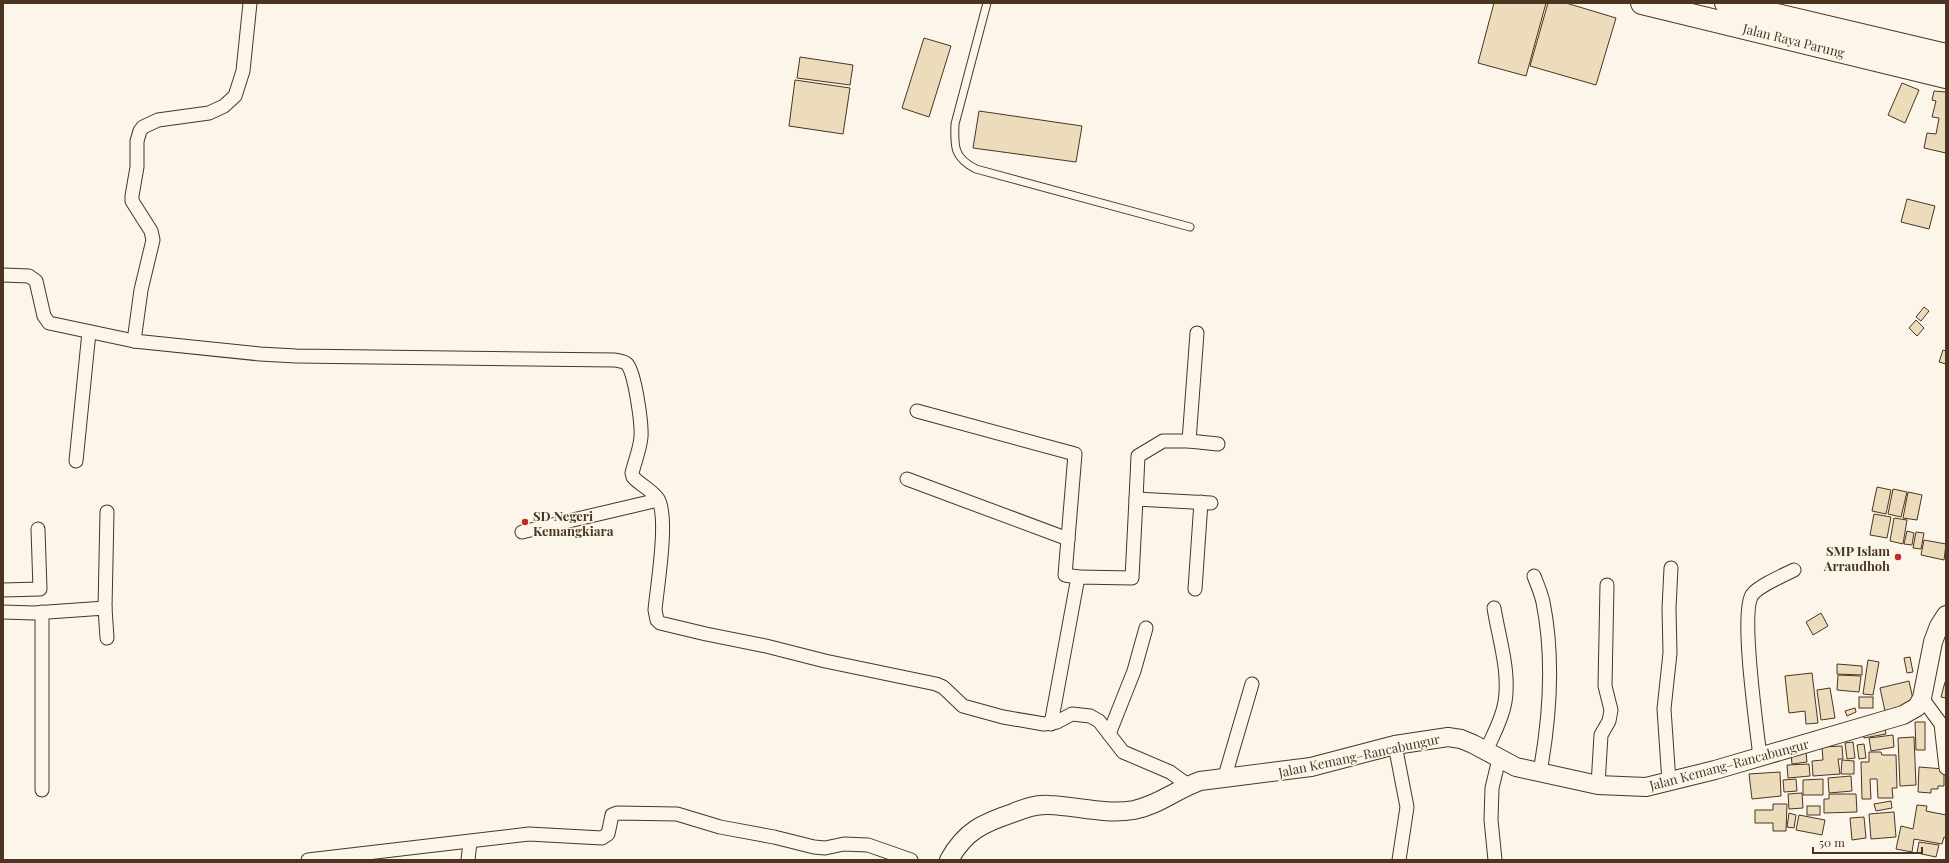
<svg xmlns="http://www.w3.org/2000/svg" width="1949" height="863" font-family="'Playfair Display',serif">
  <rect width="100%" height="100%" fill="#fbf6e9"/>
  <g fill="#ecdcbc" stroke="#4a3520">
    <polygon points="1494,3 1546,3 1526,76 1478,63"/>
    <polygon points="1548,3 1566,3 1616,18 1596,85 1530,66"/>
    <polygon points="924,38 951,46 929,117 902,108"/>
    <polygon points="800,57 853,65 850,85 797,78"/>
    <polygon points="795,80 850,88 843,134 789,126"/>
    <polygon points="1902,83 1919,90 1905,123 1888,115"/>
    <polygon points="1934,91 1946,92 1946,153 1924,148 1927,133 1936,134 1939,118 1932,117 1936,101 1932,100"/>
    <polygon points="979,111 1082,126 1076,162 973,148"/>
    <polygon points="1907,199 1935,206 1929,229 1901,222"/>
    <polygon points="1924,307 1929,311 1921,321 1916,317"/>
    <polygon points="1916,320 1924,328 1917,336 1909,328"/>
    <polygon points="1943,350 1946,351 1946,364 1939,362"/>
    <polygon points="1877,487 1891,490 1886,514 1872,511"/>
    <polygon points="1893,489 1907,492 1901,517 1888,514"/>
    <polygon points="1908,492 1922,495 1917,520 1903,518"/>
    <polygon points="1874,514 1891,517 1887,538 1870,535"/>
    <polygon points="1894,518 1907,520 1903,544 1890,541"/>
    <polygon points="1907,531 1914,533 1912,545 1904,544"/>
    <polygon points="1916,532 1924,533 1921,549 1913,548"/>
    <polygon points="1924,540 1946,544 1944,560 1921,555"/>
    <polygon points="1821,613 1828,626 1813,635 1806,622"/>
    <polygon points="1910,657 1913,672 1907,673 1904,658"/>
    <polygon points="1868,660 1879,662 1873,695 1863,694"/>
    <polygon points="1837,664 1862,666 1862,675 1837,674"/>
    <polygon points="1812,673 1818,723 1806,724 1805,711 1789,713 1785,676"/>
    <polygon points="1838,675 1861,676 1859,692 1837,690"/>
    <polygon points="1909,681 1914,704 1885,711 1880,688"/>
    <polygon points="1945,682 1946,682 1946,698 1941,697"/>
    <polygon points="1830,688 1835,718 1821,720 1817,690"/>
    <rect x="1859" y="697" width="14" height="11"/>
    <polygon points="1855,708 1856,712 1847,716 1845,711"/>
    <polygon points="1915,722 1925,722 1925,750 1916,750"/>
    <polygon points="1884,724 1886,734 1864,738 1862,728"/>
    <polygon points="1893,735 1894,747 1871,751 1869,738"/>
    <polygon points="1914,737 1916,785 1900,786 1898,738"/>
    <polygon points="1853,742 1855,758 1847,759 1845,743"/>
    <polygon points="1864,744 1866,758 1859,759 1857,745"/>
    <polygon points="1842,746 1843,759 1838,759 1840,774 1813,776 1812,761 1823,760 1822,747"/>
    <polygon points="1806,752 1807,762 1792,764 1791,754"/>
    <polygon points="1869,752 1881,752 1882,755 1896,755 1897,788 1892,788 1893,798 1878,798 1877,779 1870,779 1871,799 1862,799 1861,762 1869,762"/>
    <polygon points="1842,760 1854,761 1854,774 1841,774"/>
    <polygon points="1809,764 1810,776 1788,778 1787,765"/>
    <polygon points="1919,767 1944,769 1944,786 1938,786 1938,789 1931,789 1931,793 1918,792"/>
    <polygon points="1780,772 1781,796 1752,799 1749,774"/>
    <polygon points="1851,776 1852,791 1829,793 1828,778"/>
    <polygon points="1796,779 1797,791 1784,792 1783,780"/>
    <polygon points="1823,779 1823,795 1803,795 1803,780"/>
    <polygon points="1802,793 1803,808 1789,809 1788,794"/>
    <polygon points="1829,794 1856,794 1857,812 1824,813 1824,799 1829,799"/>
    <polygon points="1891,801 1892,808 1876,811 1874,804"/>
    <polygon points="1773,804 1787,804 1786,831 1773,831 1773,823 1755,823 1755,810 1773,810"/>
    <polygon points="1917,805 1927,806 1926,811 1946,815 1946,838 1944,837 1942,844 1914,839 1912,852 1896,849 1901,826 1913,829"/>
    <rect x="1807" y="806" width="13" height="9"/>
    <polygon points="1894,812 1896,837 1871,839 1869,814"/>
    <polygon points="1789,813 1796,815 1794,828 1787,827"/>
    <polygon points="1799,815 1825,820 1822,835 1796,830"/>
    <polygon points="1864,817 1866,838 1852,840 1850,818"/>
    <polygon points="1919,842 1939,845 1936,857 1917,853"/>
  </g>
  <g fill="none" stroke-linecap="round" stroke-linejoin="round">
    <g stroke="#4a3520" stroke-width="9">
      <path id="lane" d="M 987,3 L 955,124 C 954,147 954,158 976,169 L 1190,227"/>
    </g>
    <g stroke="#4a3520" stroke-width="15">
      <g id="street">
        <path d="M 3,275 L 29,276 L 36,281 L 44,316 L 49,323 L 134,341 L 260,354 L 296,356 L 615,360 C 619,361 624,361 627,364 C 635,373 642,424 641,437 C 640,449 635,461 632,473 L 633,477 C 640,485 651,489 658,499 C 669,518 657,587 655,610 L 657,620 L 660,623 L 706,634 L 766,646 L 825,661 L 936,684 L 943,687 L 963,706 L 1003,717 L 1044,724 L 1057,722 L 1072,714 L 1090,716 L 1099,721 L 1123,752 L 1170,772 L 1188,785"/>
        <polyline points="134,341 141,290 153,240 151,231 132,201 132,196 137,167 137,141 140,131 143,127 158,120 209,113 224,106 235,96 243,71 250,3"/>
        <polyline points="917,411 1075,454 1065,575 1078,577"/>
        <polyline points="1189,441 1197,333"/>
        <polyline points="76,461 89,332"/>
        <polyline points="907,479 1068,539"/>
        <polyline points="1136,499 1138,456 1163,441 1189,441 1218,444"/>
        <polyline points="522,532 658,500"/>
        <path d="M 1534,576 C 1537,584 1541,593 1543,602 C 1554,657 1550,717 1540,772"/>
        <polyline points="1195,589 1201,502"/>
        <polyline points="3,590 40,589 38,529"/>
        <polyline points="105,608 107,512"/>
        <polyline points="3,612 34,613 105,608 107,638"/>
        <polyline points="42,612 42,790"/>
        <polyline points="1922,698 1941,724 1946,768"/>
        <polyline points="1051,724 1078,577 1132,578 1136,499 1211,503"/>
        <polyline points="1109,734 1134,671 1146,628"/>
        <polyline points="1395,745 1407,807 1399,860"/>
        <path d="M 1486,751 C 1493,735 1502,720 1505,702 C 1510,671 1499,639 1494,608"/>
        <path d="M 1760,757 C 1757,729 1740,614 1752,595 C 1758,586 1784,575 1794,570"/>
        <polyline points="1225,776 1252,684"/>
        <polyline points="1669,782 1664,709 1670,653 1669,608 1671,568"/>
        <polyline points="1598,785 1601,735 1609,721 1611,710 1605,686 1607,585"/>
        <polyline points="308,860 529,834 602,838 608,834 612,815 617,813 677,814 720,827 774,837 814,847 825,848 844,844 868,845 911,860"/>
        <polyline points="468,860 470,842"/>
        <polyline points="1495,860 1491,820 1492,788 1499,759"/>
      </g>
    </g>
    <g stroke="#4a3520" stroke-width="20">
      <path id="secondary" d="M 949,860 C 965,831 983,823 1013,813 C 1025,808 1036,804 1049,805 C 1077,806 1105,815 1134,810 C 1159,805 1177,789 1200,781 L 1311,767 L 1395,745 L 1448,737 L 1461,739 L 1473,744 L 1516,767 L 1598,785 L 1646,787 L 1715,770 L 1903,715 L 1917,707 L 1922,698 L 1933,642 L 1939,626 L 1946,615"/>
    </g>
    <g stroke="#4a3520" stroke-width="24">
      <g id="highway">
        <polyline points="1642,3 1946,77"/>
        <polyline points="1726,3 1946,55"/>
      </g>
    </g>
    <use href="#lane" stroke="#fbf6e9" stroke-width="7"/>
    <use href="#street" stroke="#fbf6e9" stroke-width="13"/>
    <use href="#secondary" stroke="#fbf6e9" stroke-width="18"/>
    <use href="#highway" stroke="#fbf6e9" stroke-width="22"/>
  </g>
  <g fill="#c62828" stroke="#fbf6e9" stroke-width="1.5">
    <circle cx="525" cy="522" r="4"/>
    <circle cx="1898" cy="557" r="4"/>
  </g>
  <g text-anchor="middle" dominant-baseline="central" stroke-width="3" stroke-linejoin="round" paint-order="stroke">
    <g font-size="13" fill="#4a3520" stroke="#fbf6e9">
      <text transform="translate(1794 40) rotate(14)">Jalan Raya Parung</text>
      <text transform="translate(1359 755) rotate(-12)">Jalan Kemang–Rancabungur</text>
      <text transform="translate(1729 764) rotate(-15)">Jalan Kemang–Rancabungur</text>
    </g>
    <g font-size="13" font-weight="bold" fill="#4a3520" stroke="#fbf6e9" text-anchor="start">
      <text x="533" y="515">SD Negeri<tspan x="533" dy="15">Kemangkiara</tspan></text>
      <text x="1890" y="550" text-anchor="end">SMP Islam<tspan x="1890" dy="15">Arraudhoh</tspan></text>
    </g>
  </g>
  <rect width="1949" height="863" fill="none" stroke="#4a3520" stroke-width="8"/>
  <path d="M1813 847v6h109v-6" fill="none" stroke="#4a3520" stroke-width="2"/>
  <text x="1819" y="847" font-size="12" fill="#4a3520" stroke="#fbf6e9" stroke-width="3" paint-order="stroke">50 m</text>
</svg>
